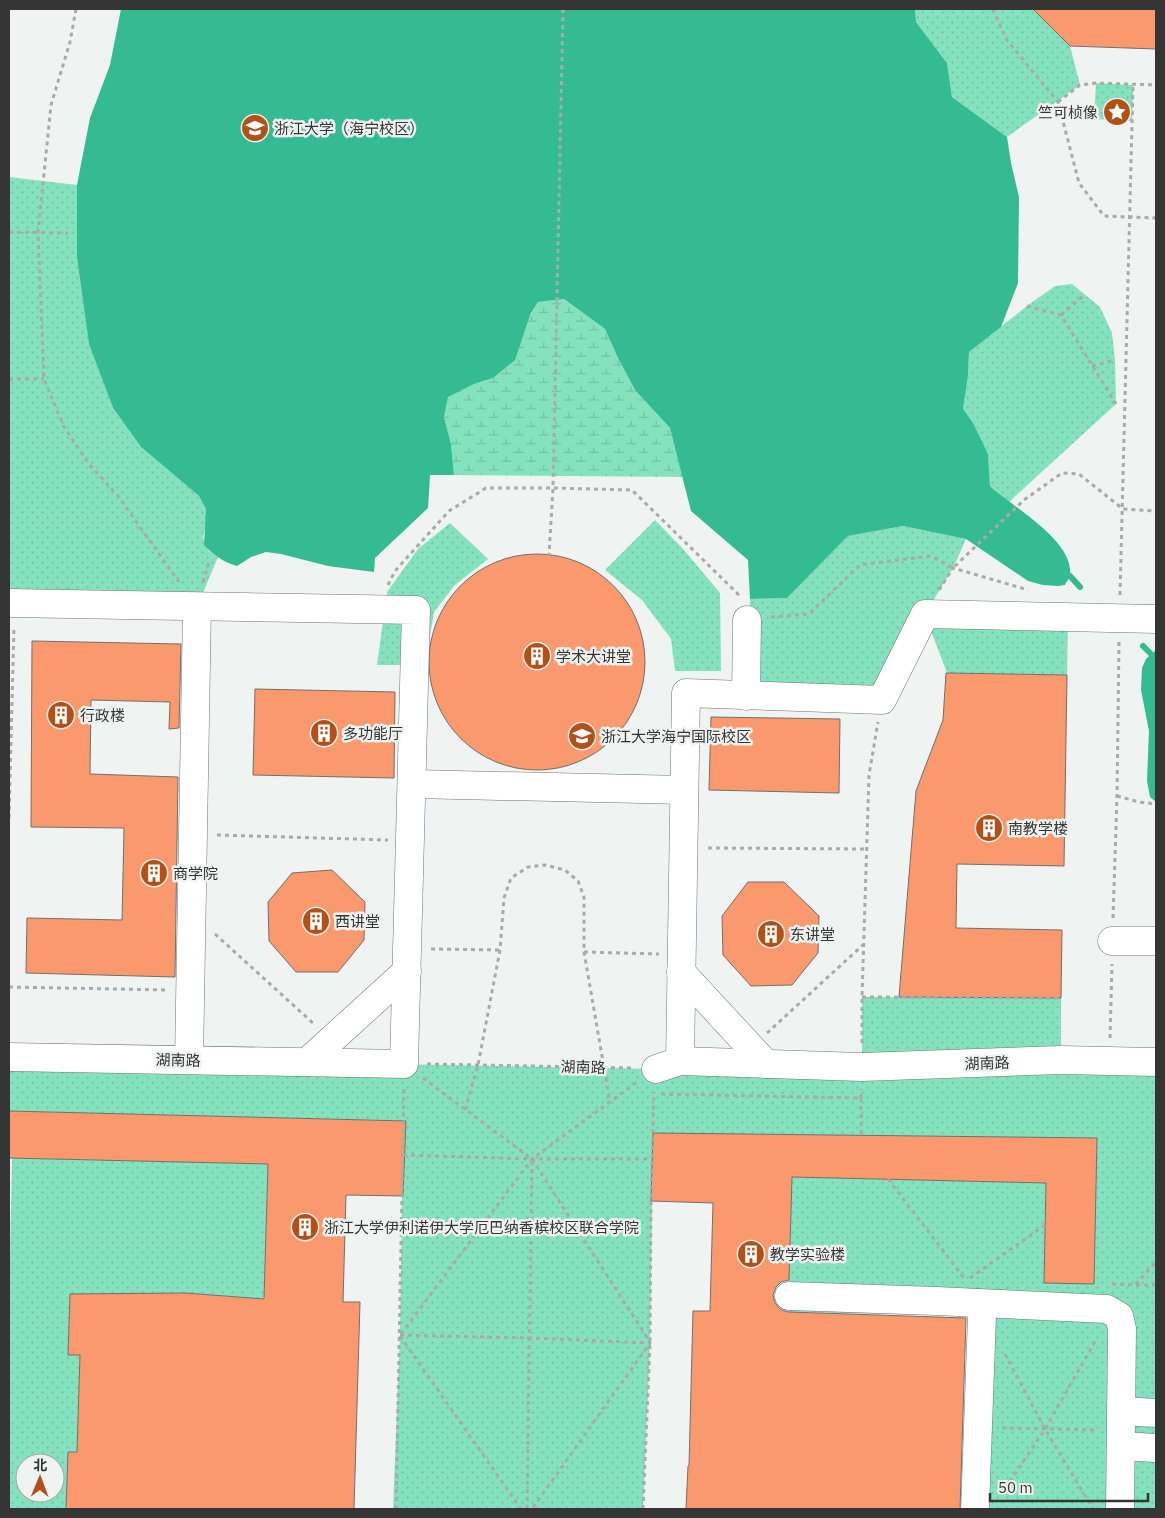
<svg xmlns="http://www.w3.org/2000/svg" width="1165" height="1518" font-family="'IBM Plex Sans','Noto Sans SC',sans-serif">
  <defs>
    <pattern id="grass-dots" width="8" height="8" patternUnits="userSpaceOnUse" patternTransform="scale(1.25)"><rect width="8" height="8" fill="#85e2bf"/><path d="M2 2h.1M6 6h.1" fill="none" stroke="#73c2a5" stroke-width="1.8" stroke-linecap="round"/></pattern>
    <pattern id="wetland-marsh" width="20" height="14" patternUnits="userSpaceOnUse" patternTransform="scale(1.25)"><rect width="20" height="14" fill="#85e2bf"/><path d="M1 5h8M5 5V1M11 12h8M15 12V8" fill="none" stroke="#73c2a5"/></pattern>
  </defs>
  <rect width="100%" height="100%" fill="#eff3f1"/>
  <g fill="url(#grass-dots)" fill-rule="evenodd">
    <polygon points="915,9 1033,9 1070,46 1080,85 1007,137 952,97 947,63 916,22"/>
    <polygon points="1096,83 1133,85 1132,121 1094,119"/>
    <polygon points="9,177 77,185 77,258 89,343 113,408 141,447 199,496 206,509 206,524 203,537 209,551 218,557 197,607 9,603"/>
    <polygon points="1072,284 1100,307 1112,333 1115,360 1116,404 1009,502 990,486 988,454 963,409 968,376 969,352 1027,306 1055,286"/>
    <polygon points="655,520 684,550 720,593 721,671 675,671 671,639 642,600 605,570"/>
    <polygon points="450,523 488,559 455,585 434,612 425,665 377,665 387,592 418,549"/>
    <polygon points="903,526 966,539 953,568 925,614 1068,617 1067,675 947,673 925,615 882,700 746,696 750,599 787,598 848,536"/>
    <polygon points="862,997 1061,998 1061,1060 1156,1062 1156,1509 975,1509 982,1316 788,1312 792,1177 1046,1183 1044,1282 1094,1284 1097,1138 653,1134 650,1343 643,1509 393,1509 400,1335 403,1121 9,1111 9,1057 656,1069 862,1067"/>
    <path d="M 12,1158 L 268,1164 L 264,1299 L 185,1293 L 70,1294 L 68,1355 L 80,1355 L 77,1452 L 68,1452 L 66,1509 L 9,1509 L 9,1257 L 10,1256 ZM 25,1463 L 55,1463 L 55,1493 L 25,1493 Z"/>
  </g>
  <polygon fill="url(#wetland-marsh)" points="564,299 605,329 618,358 635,390 670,428 683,477 454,475 451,444 444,417 448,396 474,384 493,378 538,302"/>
  <g fill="#34bb92">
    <path d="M 121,9 L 915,9 L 916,22 L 947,63 L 952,97 L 1007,137 L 1011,163 L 1019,197 L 1018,283 L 1001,327 L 969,352 L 968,376 L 963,409 L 973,423 L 988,454 L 990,486 C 1012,507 1074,540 1070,575 C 1070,578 1066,582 1065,585 L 1058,586 L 1043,585 L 1028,581 L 966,539 L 903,526 L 848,536 L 787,598 L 750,599 L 748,560 L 691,511 L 670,428 L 635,390 L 618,358 L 605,329 L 564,299 L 538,302 L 530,315 L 515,360 L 493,378 L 474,384 L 448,397 L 444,417 L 451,444 L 454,475 L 430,475 L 428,508 L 375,558 L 374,572 L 328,566 L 281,554 L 266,552 L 251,557 L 237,566 C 225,563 212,554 204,545 L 206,509 L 199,496 L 141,447 L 113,408 L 89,344 L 77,258 L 77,185 L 90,118 L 110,65 Z"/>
    <polygon points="1156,650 1156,802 1150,797 1147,781 1149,731 1141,690 1142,668 1146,659"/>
  </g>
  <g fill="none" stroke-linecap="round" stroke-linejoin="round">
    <g stroke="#34bb92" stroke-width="6">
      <polyline points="1070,576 1080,587"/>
      <polyline points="1143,646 1151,654"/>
    </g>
  </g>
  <g fill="#fa996d" stroke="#726f6d">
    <polygon points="1033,9 1156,9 1156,49 1070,46"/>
    <circle cx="537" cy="662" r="108"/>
    <polygon points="32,641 181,644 179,728 169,729 170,702 91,700 90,774 178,777 175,977 26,973 27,918 122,920 124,828 31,827"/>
    <polygon points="946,673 1067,675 1064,866 957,864 956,928 1062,930 1061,998 899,997 916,791 943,720"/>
    <polygon points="255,689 395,692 394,778 253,775"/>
    <polygon points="711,717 840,719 839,793 709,790"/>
    <polygon points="332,870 365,902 364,940 338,972 296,972 269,941 268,902 292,873"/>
    <polygon points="748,882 784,882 819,916 818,953 792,985 751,986 723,955 722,916"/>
    <polygon points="9,1111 406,1121 403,1196 346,1195 343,1302 360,1302 354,1509 66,1509 68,1452 77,1452 80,1355 68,1355 70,1294 185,1293 264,1299 268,1164 9,1158"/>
    <polygon points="653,1133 1097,1138 1094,1284 1044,1283 1046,1183 792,1177 789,1280 781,1282 776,1287 773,1295 775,1303 780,1309 788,1312 966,1318 960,1509 686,1509 688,1466 689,1466 693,1311 710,1311 713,1203 651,1201"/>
  </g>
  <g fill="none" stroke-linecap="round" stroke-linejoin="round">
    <g stroke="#717473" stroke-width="29">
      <g id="minor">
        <polyline points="9,603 416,610 404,1064 9,1057"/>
        <polyline points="746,696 747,620"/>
        <polyline points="413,784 684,790"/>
        <polyline points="1112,941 1156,941"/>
        <polyline points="681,972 766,1064"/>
        <polyline points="189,1060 197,607"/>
        <polyline points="680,1061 686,693 882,700 925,614 1156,619"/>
        <polyline points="307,1062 407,971"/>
        <polyline points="656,1069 680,1061 862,1067 1061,1060 1156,1062"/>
        <polyline points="789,1296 936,1301 1107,1309 1119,1316 1122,1329 1120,1509"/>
        <polyline points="1122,1411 1156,1413"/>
        <polyline points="1121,1446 1156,1448"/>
        <polyline points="975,1509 982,1316 978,1303"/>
      </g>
    </g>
    <g stroke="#a8aba9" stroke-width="3" stroke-dasharray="4 4" stroke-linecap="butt">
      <polyline points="76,9 70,42 51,105 38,233 44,379 64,427 89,464 118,496 179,582"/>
      <polyline points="563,9 553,488 632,490 739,595 740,598"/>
      <polyline points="993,9 1006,39 1058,102 1079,183 1104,216 1156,218"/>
      <polyline points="1058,102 1080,85 1096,83 1156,85"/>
      <polyline points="9,232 68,233"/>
      <polyline points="1027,306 1061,315 1116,404"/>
      <polyline points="1061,315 1084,295"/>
      <polyline points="1092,366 1115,360"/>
      <polyline points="9,379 44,379"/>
      <polyline points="203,582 210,559"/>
      <polyline points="388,585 395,571 449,511 486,488 553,488 549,555"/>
      <polyline points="939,590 953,568 1028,590"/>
      <polyline points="1120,595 1133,85"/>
      <polyline points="771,617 809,614 860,565 931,556 953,568 1024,500 1062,473 1079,474 1123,509 1156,511"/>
      <polyline points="1117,796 1139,802 1156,804"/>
      <polyline points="9,818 14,626"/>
      <polyline points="217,835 388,840"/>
      <polyline points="708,848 867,849"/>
      <polyline points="1113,918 1117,796 1119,642"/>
      <polyline points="215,934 314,1024"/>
      <polyline points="431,949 500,950"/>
      <polyline points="584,952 659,954"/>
      <polyline points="9,987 168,990"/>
      <polyline points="862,997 1061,998"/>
      <polyline points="767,1033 864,944"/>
      <polyline points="1110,1038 1112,964"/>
      <polyline points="862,1043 862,997 869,775 878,722"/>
      <polyline points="427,1064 634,1068"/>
      <polyline points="423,1078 532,1159 650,1342"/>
      <polyline points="661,1094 861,1098 861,1089"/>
      <polyline points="861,1098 861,1135"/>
      <polyline points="465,1110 478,1065 500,950 504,898 511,878 528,867 545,865 565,870 578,881 584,897 584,952 610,1102"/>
      <polyline points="403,1155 532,1159 652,1159"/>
      <polyline points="888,1179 964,1278"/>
      <polyline points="970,1278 1045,1225"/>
      <polyline points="1112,1284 1135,1285 1156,1262"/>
      <polyline points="1136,1285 1156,1285"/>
      <polyline points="401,1334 532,1159 637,1082"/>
      <polyline points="400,1335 529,1338 650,1343 532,1509"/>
      <polyline points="400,1336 521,1509"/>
      <polyline points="1005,1354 1045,1429 1093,1509"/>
      <polyline points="1002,1428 1098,1430"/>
      <polyline points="1001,1495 1045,1429 1097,1338"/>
      <polyline points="396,1509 404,1087"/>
      <polyline points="527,1509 532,1160"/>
      <polyline points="643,1509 650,1343 651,1201 654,1092"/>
    </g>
    <use href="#minor" stroke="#fff" stroke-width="28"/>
  </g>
  <defs>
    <g id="sight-disc" transform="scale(1.4375)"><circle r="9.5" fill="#b35018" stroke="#eff3f1"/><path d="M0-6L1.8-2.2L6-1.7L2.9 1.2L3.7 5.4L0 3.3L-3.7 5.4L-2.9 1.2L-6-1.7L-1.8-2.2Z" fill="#fff"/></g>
    <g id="university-disc" transform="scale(1.4375)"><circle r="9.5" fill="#b35018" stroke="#eff3f1"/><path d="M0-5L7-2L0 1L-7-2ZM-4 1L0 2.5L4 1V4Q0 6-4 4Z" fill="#fff"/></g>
    <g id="building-disc" transform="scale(1.4375)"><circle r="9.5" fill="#b35018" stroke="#eff3f1"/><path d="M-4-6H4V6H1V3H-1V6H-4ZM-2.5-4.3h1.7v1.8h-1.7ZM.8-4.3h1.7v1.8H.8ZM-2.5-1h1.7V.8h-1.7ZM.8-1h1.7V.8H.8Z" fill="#fff"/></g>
  </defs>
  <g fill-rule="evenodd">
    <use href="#sight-disc" x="1117" y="112"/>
    <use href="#university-disc" x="255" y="128"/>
    <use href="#building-disc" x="537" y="656"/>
    <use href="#building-disc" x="61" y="715"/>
    <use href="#building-disc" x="324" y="733"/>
    <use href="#university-disc" x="582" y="736"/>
    <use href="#building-disc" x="989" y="828"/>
    <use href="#building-disc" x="154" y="873"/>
    <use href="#building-disc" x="316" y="921"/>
    <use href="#building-disc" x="771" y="934"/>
    <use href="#building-disc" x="305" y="1227"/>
    <use href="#building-disc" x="751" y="1254"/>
  </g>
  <g text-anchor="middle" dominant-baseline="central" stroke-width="5" stroke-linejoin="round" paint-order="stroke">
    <g font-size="15" fill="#343534" stroke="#eff3f1" text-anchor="start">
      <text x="1098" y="112" text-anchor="end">竺可桢像</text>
      <text x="274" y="128">浙江大学（海宁校区）</text>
      <text x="556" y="656">学术大讲堂</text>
      <text x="80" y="715">行政楼</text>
      <text x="343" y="733">多功能厅</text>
      <text x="601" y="736">浙江大学海宁国际校区</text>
      <text x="1008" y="828">南教学楼</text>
      <text x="173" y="873">商学院</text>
      <text x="335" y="921">西讲堂</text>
      <text x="790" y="934">东讲堂</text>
      <text x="324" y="1227">浙江大学伊利诺伊大学厄巴纳香槟校区联合学院</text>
      <text x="770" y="1254">教学实验楼</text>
    </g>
    <g font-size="15" fill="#343534" stroke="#eff3f1">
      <text transform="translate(178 1060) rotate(1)">湖南路</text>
      <text transform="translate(987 1063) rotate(-2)">湖南路</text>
      <text transform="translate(583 1067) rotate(1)">湖南路</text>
    </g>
  </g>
  <rect width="1165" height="1518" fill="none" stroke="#343534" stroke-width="20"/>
  <g transform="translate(40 1478) rotate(1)"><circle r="24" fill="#eff3f1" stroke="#a4a7a5"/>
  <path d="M0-4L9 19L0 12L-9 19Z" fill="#b35018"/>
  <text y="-8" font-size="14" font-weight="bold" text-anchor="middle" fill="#343534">北</text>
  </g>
  <path d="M990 1493v8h158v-8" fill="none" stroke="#343534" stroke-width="2.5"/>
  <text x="998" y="1493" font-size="15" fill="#343534" stroke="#eff3f1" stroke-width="4" paint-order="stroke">50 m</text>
</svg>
